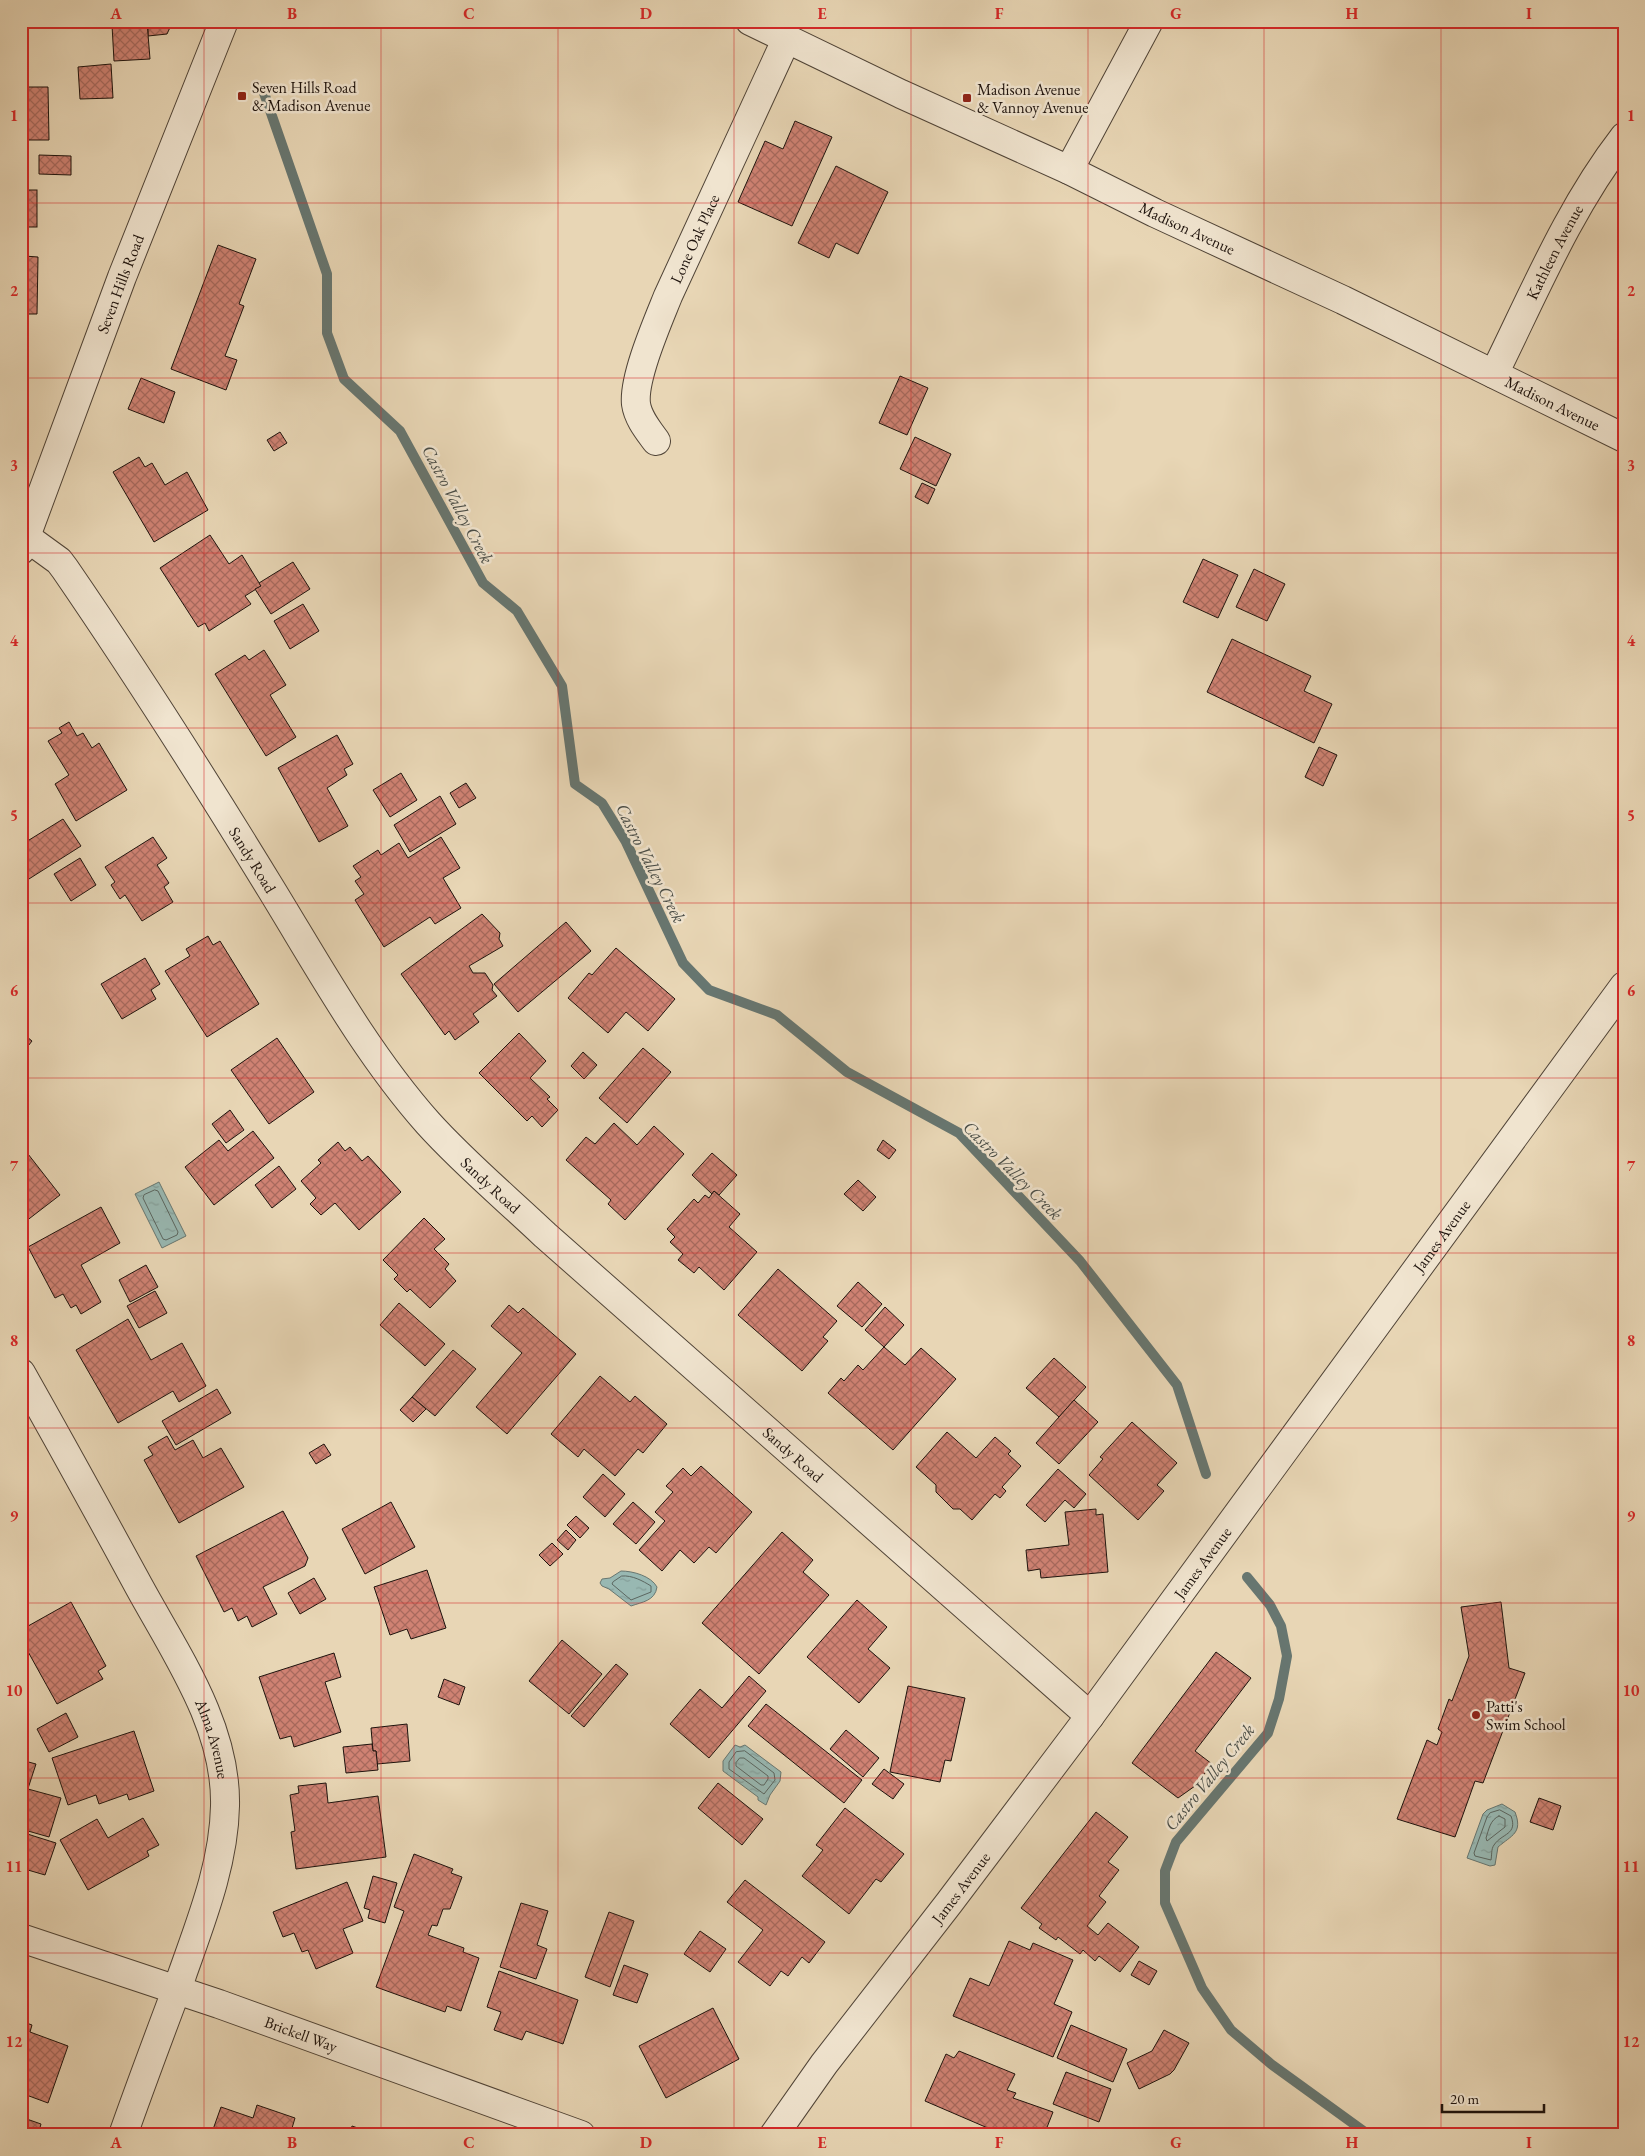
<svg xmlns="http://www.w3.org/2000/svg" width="1645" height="2156" font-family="'EB Garamond',serif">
  <defs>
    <pattern id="water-ripples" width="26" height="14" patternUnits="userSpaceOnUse" patternTransform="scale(1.25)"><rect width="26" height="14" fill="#98b8b2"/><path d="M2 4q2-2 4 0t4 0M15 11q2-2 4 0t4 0" fill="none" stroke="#839d98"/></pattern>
    <pattern id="building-cross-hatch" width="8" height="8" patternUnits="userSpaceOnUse" patternTransform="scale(1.25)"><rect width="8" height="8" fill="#cf8273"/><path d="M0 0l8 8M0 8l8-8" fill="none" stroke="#a7695d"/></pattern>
  </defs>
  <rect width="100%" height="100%" fill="#e8d6b5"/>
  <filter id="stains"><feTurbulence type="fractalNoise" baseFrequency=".004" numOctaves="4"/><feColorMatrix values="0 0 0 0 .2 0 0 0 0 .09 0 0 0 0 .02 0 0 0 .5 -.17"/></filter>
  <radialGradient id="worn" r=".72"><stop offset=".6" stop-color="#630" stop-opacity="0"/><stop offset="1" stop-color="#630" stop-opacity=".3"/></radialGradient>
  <g fill="url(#water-ripples)" stroke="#677670">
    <polygon points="159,1182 186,1236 162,1248 135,1194"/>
    <path d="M 621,1571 C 633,1571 651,1576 657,1587 C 655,1601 642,1602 631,1606 L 609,1589 L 602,1586 L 600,1583 L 602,1579 L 610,1578 Z"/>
    <polygon points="735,1745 740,1747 745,1745 781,1772 780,1781 770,1795 766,1805 758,1800 758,1797 723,1771 723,1761"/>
    <path d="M 1502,1804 L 1515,1812 C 1523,1833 1512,1835 1498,1847 L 1495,1865 L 1490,1866 L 1467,1858 L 1483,1814 L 1487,1810 Z"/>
  </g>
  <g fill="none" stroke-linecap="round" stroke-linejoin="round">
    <g stroke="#5b6660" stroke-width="1">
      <polygon points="155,1190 158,1191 178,1232 177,1235 166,1240 163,1239 143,1198 144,1195"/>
      <path d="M 622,1576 C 632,1575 643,1581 651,1586 L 651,1592 L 631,1600 L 612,1584 L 613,1582 Z"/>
      <polygon points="745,1751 774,1773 775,1780 764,1794 729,1769 729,1762 736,1752"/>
      <polygon points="740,1758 744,1758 768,1776 768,1779 764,1785 761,1785 736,1766 736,1763"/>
      <path d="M 1500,1810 L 1511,1816 C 1518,1835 1502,1833 1494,1845 C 1491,1849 1492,1855 1491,1860 L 1475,1856 L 1474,1853 L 1487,1817 L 1490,1813 Z"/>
      <path d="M 1499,1816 L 1505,1819 L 1505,1827 L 1487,1841 L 1486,1838 C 1489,1829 1490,1820 1499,1816 Z"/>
    </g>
    <g stroke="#677670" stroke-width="10">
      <polyline points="264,93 327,274 327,333 344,379 400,431 483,583 517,611 562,686 575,784 602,803 626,842 683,963 709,990 777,1015 847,1072 959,1133 1080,1261 1177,1385 1206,1474"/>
      <polyline points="1247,1577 1270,1605 1281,1626 1287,1656 1279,1699 1268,1733 1176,1842 1165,1871 1165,1903 1202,1988 1231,2030 1271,2064 1369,2135"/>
    </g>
  </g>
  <g fill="url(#building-cross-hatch)" stroke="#1e130d">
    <polygon points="148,21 173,21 167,34 148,36"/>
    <polygon points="147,22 150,59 114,61 112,25"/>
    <polygon points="111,64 113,98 80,99 78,67"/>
    <polygon points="21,87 48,87 49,140 21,140"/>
    <polygon points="795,121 832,137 792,226 738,202 765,141 783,149"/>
    <polygon points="39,155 71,156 71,175 39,174"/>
    <polygon points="836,166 888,192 858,254 836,243 829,258 798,243"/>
    <rect x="21" y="190" width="16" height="37"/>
    <polygon points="21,235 25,235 24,256 38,257 37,314 21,314"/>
    <polygon points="218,245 256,259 239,304 244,306 225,356 237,360 226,390 171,369"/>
    <polygon points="21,319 26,319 25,355 21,355"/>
    <polygon points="900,376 928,388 907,435 879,423"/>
    <polygon points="141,378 175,392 164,423 128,409"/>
    <polygon points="280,432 287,443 274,451 267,440"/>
    <polygon points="915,437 951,454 936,486 900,469"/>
    <polygon points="139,457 145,467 152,463 165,485 187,472 208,510 154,542 113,472"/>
    <polygon points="922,483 935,489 928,504 915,497"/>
    <polygon points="210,535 229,564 242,555 261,586 245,596 251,604 209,631 205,623 198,627 160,568"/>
    <polygon points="1203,559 1238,575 1218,618 1183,602"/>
    <polygon points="293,562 310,589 271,614 255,589 261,586 259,583"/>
    <polygon points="1254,569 1285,584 1267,621 1236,607"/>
    <polygon points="303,604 319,631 290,649 274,621"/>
    <polygon points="1232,639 1311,676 1304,691 1332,704 1314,743 1207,692"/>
    <polygon points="264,650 286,685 270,695 296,737 266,756 215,674 245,655 249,660"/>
    <polygon points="69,722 77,736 83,733 92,748 99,743 127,790 76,821 55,784 69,775 48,741 62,733 59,728"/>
    <polygon points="337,735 353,764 344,769 347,775 327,788 348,826 319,842 278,768"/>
    <polygon points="1319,747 1337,755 1323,786 1305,777"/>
    <polygon points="401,773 417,800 390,817 373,790"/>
    <polygon points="466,783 476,798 459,808 450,793"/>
    <polygon points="440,796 456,824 410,852 394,825"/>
    <polygon points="63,819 81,846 21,884 21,845"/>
    <polygon points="153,837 167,858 157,865 169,883 164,887 173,902 142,921 125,895 120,899 111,885 115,882 105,867"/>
    <polygon points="441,837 460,868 443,878 461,908 435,924 430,917 384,947 355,900 364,894 355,881 361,877 353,866 378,850 381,855 399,843 408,858"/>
    <polygon points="80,858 96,885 71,901 54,874"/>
    <polygon points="482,914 500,933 499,939 503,946 469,966 473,973 485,973 493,985 492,990 497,996 473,1014 479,1022 455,1040 449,1031 445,1035 401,974"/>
    <polygon points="566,922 591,951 518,1012 494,984"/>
    <polygon points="208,936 213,945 220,941 259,1004 207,1037 165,971 190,956 186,949"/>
    <polygon points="616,948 675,999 648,1031 626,1012 608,1033 568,998 589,973 592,975"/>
    <polygon points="145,958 160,984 151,990 156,999 122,1019 101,984"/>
    <polygon points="21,1032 32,1041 21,1055"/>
    <polygon points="519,1033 546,1061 530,1078 550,1097 547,1099 558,1110 542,1127 532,1116 527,1121 479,1073"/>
    <polygon points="277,1038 314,1092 269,1124 231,1070"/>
    <polygon points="643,1048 671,1072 627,1123 599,1098"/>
    <polygon points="583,1052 597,1065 584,1079 571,1066"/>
    <polygon points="230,1110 244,1130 226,1143 212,1124"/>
    <polygon points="614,1123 637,1145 654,1126 684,1154 625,1220 608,1204 611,1200 566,1160 586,1137 595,1144"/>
    <polygon points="253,1131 274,1158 214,1205 185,1167 219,1140 228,1151"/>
    <polygon points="883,1140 896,1150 889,1159 877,1150"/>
    <polygon points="338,1142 345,1151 350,1147 362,1161 368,1156 401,1192 359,1230 335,1203 321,1215 310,1204 316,1198 301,1181 321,1163 318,1160"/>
    <polygon points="21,1145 60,1195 21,1225"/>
    <polygon points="712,1153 737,1175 719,1195 714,1191 712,1194 692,1175"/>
    <polygon points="279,1166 296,1189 272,1208 255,1185"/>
    <polygon points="858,1180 876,1197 863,1211 844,1194"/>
    <polygon points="714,1191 740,1214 729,1227 757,1252 724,1290 699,1267 694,1273 678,1260 683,1254 670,1242 675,1237 667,1229 694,1199 698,1203 705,1195 709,1198"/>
    <polygon points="101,1207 120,1243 81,1265 101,1302 81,1314 76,1305 71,1308 63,1294 55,1298 28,1247"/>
    <polygon points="424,1218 445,1239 434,1249 449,1264 445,1269 456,1281 430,1308 410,1289 407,1292 394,1279 398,1275 383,1260"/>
    <polygon points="146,1265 158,1287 130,1302 119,1280"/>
    <polygon points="778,1269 837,1321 823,1337 828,1341 802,1371 738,1315"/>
    <polygon points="858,1282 882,1304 862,1327 837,1306"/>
    <polygon points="155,1291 167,1313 139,1328 127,1306"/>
    <polygon points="399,1303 445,1344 425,1366 380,1325"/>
    <polygon points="509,1305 518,1313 523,1308 576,1354 507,1434 476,1407 522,1353 491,1326"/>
    <polygon points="885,1307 904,1325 884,1347 865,1330"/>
    <polygon points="128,1319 151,1360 182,1343 206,1386 179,1402 173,1391 118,1423 76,1350"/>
    <polygon points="884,1347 905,1365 921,1348 956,1379 893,1450 828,1393 841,1378 844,1381 858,1365 863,1370"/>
    <polygon points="453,1350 476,1369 435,1416 412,1397"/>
    <polygon points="1054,1358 1086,1387 1059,1417 1026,1388"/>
    <polygon points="600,1376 630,1402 635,1396 667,1424 643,1453 638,1449 615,1476 584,1449 578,1457 551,1434"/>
    <polygon points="217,1389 231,1413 176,1445 162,1421"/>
    <polygon points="412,1397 426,1409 413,1422 400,1410"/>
    <polygon points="1074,1400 1098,1422 1059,1464 1036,1443"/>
    <polygon points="1132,1422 1177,1463 1157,1485 1164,1491 1138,1520 1089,1475 1103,1459 1100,1457"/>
    <polygon points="947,1432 976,1458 995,1437 1011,1451 1008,1454 1021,1466 1002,1487 1006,1491 1000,1498 995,1494 972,1520 960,1509 953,1509 936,1492 936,1485 916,1467"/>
    <polygon points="167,1436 175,1450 193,1440 203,1458 221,1448 244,1487 179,1523 144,1460 153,1455 148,1447"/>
    <polygon points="324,1444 331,1455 316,1464 309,1453"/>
    <polygon points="701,1466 752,1512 716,1553 709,1547 694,1563 680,1550 662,1571 639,1550 665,1521 655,1512 673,1492 666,1486 683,1468 691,1476"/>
    <polygon points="1058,1469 1086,1494 1074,1508 1065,1500 1045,1522 1026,1505"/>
    <polygon points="603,1474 625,1494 605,1517 583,1497"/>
    <polygon points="391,1502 415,1547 365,1574 342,1529"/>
    <polygon points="633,1502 655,1522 636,1544 613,1524"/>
    <polygon points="1096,1509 1096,1515 1103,1514 1108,1572 1041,1578 1040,1569 1028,1571 1026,1550 1069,1545 1065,1512"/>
    <polygon points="283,1511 308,1558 305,1566 263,1587 277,1614 252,1627 247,1616 238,1621 232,1608 224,1612 196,1556"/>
    <polygon points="576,1516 589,1528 580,1538 567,1525"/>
    <polygon points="566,1530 576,1540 568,1550 557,1540"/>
    <polygon points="782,1532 813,1560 803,1572 829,1595 759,1674 702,1623"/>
    <polygon points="21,1540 28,1551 22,1555 27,1563 21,1566"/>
    <polygon points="552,1543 563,1554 550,1566 539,1555"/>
    <polygon points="427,1570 446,1628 411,1639 407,1629 390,1635 374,1587"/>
    <polygon points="314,1578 326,1599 300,1614 288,1593"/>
    <polygon points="857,1600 887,1627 868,1649 890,1668 859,1703 807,1657"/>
    <polygon points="71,1602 106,1666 98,1671 103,1679 57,1704 21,1639 21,1630"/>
    <polygon points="1501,1602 1509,1668 1525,1673 1483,1783 1475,1781 1455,1837 1397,1819 1427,1740 1437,1745 1442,1732 1438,1729 1449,1699 1452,1701 1469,1656 1461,1607"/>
    <polygon points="562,1640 602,1674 569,1714 529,1681"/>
    <polygon points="1216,1652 1251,1678 1195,1751 1212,1764 1195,1786 1178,1798 1132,1763"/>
    <polygon points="334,1653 341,1677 325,1682 341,1732 294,1747 291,1736 280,1739 259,1677"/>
    <polygon points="616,1664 628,1674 584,1727 571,1716"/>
    <polygon points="749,1676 766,1691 709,1758 670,1724 700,1689 722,1708"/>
    <polygon points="444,1679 465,1687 459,1705 438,1697"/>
    <polygon points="908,1686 965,1698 951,1761 945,1760 940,1782 890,1772"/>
    <polygon points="766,1704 862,1780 844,1803 748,1726"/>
    <polygon points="66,1713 78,1737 49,1752 37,1729"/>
    <polygon points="407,1724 410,1761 377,1764 376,1751 373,1751 371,1728"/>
    <polygon points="846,1730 879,1758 863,1777 830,1749"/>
    <polygon points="134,1731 154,1791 129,1800 127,1794 99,1804 96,1795 68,1805 52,1758"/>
    <polygon points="372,1744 373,1751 376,1751 378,1770 346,1773 343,1747"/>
    <polygon points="21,1760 36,1764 21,1810"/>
    <polygon points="884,1769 904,1784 893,1799 872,1784"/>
    <polygon points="326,1783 328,1803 378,1796 386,1857 296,1869 291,1832 295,1831 290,1795 299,1793 298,1786"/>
    <polygon points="718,1783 763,1819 742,1845 698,1808"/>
    <polygon points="28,1789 61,1798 49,1837 21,1829 21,1811"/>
    <polygon points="1539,1798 1561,1806 1553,1830 1530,1822"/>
    <polygon points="845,1808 904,1854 881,1882 876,1879 849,1914 802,1876 823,1850 816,1845"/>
    <polygon points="1096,1812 1128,1837 1108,1862 1119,1870 1099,1896 1106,1902 1087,1926 1098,1935 1108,1923 1139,1947 1120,1972 1099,1956 1095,1961 1083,1950 1080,1954 1058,1937 1056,1940 1039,1928 1042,1924 1021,1908"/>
    <polygon points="143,1818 159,1845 147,1851 149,1856 88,1890 60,1840 97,1819 108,1838"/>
    <polygon points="21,1832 56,1843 45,1875 21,1868"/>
    <polygon points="414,1854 453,1869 451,1873 462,1877 450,1909 443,1909 437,1926 432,1925 428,1935 464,1948 463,1952 479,1958 461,2011 447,2006 445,2012 376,1987 404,1911 394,1907"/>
    <polygon points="373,1876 397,1883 385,1923 368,1918 370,1910 364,1908"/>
    <polygon points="745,1880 825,1942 809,1963 802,1957 788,1976 781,1971 770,1986 738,1962 763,1930 727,1902"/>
    <polygon points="347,1882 363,1921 343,1929 353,1953 316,1969 308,1950 302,1952 294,1933 283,1937 273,1912"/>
    <polygon points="521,1903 548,1911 537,1945 547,1949 536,1979 500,1967"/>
    <polygon points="609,1912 634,1921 610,1987 585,1977"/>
    <polygon points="700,1931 726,1949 710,1972 684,1954"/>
    <polygon points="1009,1941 1030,1950 1033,1943 1073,1960 1054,2004 1072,2012 1053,2057 953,2016 970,1978 989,1986"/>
    <polygon points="1139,1961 1157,1971 1149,1985 1131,1975"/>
    <polygon points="624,1965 648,1974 637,2003 613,1995"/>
    <polygon points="499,1971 578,2000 563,2044 526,2031 522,2040 494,2030 501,2012 487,2007"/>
    <polygon points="713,2008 739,2059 666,2098 639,2046"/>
    <polygon points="21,2021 32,2025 30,2032 68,2046 48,2103 21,2093"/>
    <polygon points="1071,2025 1127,2049 1113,2082 1057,2058"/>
    <polygon points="1164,2030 1189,2043 1174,2070 1170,2074 1139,2089 1127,2063 1152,2051"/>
    <polygon points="959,2051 1015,2074 1007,2090 1016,2093 1013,2098 1053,2112 1044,2135 1004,2135 925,2101 946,2054 954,2058"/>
    <polygon points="1066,2072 1111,2089 1099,2122 1053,2104"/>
    <polygon points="257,2105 295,2118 290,2135 211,2135 221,2107 253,2118"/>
    <polygon points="21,2117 41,2124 39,2131 46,2135 21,2135"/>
    <polygon points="352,2126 378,2135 349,2135"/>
  </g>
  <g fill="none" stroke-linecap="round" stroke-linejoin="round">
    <g stroke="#504437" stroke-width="30">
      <g id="minor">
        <path id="s1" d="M 750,21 L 901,94 L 1069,170 L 1155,213 L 1343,300 L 1624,438"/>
        <polyline points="1069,170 1149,21"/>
        <path id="s2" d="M 1494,374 C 1534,293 1569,208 1624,137"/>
        <path id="s3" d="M 656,441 C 648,430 638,418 636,404 C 633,378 658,321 668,296 L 786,40"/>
        <path id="s4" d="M 21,526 L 26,537 L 59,561 L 65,569 C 137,674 205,781 271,889 C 320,969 366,1053 428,1123 C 464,1163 506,1198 545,1235 L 1090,1716"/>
        <path id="s5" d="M 21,1373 C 60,1442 98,1511 136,1581 C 173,1650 227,1724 225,1806 C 224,1864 201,1921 182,1975 C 162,2028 142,2081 123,2135"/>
        <path id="s6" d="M 21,1938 L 219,2004 L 581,2135"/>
        <path id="s7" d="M 774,2135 L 824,2064 L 949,1903 L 1090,1716 L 1624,986"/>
      </g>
    </g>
    <g stroke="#504437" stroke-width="30">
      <g id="tertiary">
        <path id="s8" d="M 21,550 L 122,277 L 224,21"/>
      </g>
    </g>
    <use href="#minor" stroke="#f0e4cf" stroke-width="28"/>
    <use href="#tertiary" stroke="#f0e4cf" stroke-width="28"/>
  </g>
  <path fill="none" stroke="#d62828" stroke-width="1" stroke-opacity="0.55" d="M 204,21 L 204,2135M 381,21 L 381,2135M 558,21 L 558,2135M 734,21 L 734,2135M 911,21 L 911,2135M 1088,21 L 1088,2135M 1264,21 L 1264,2135M 1441,21 L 1441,2135M 21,203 L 1624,203M 21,378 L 1624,378M 21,553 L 1624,553M 21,728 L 1624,728M 21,903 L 1624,903M 21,1078 L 1624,1078M 21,1253 L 1624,1253M 21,1428 L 1624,1428M 21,1603 L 1624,1603M 21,1778 L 1624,1778M 21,1953 L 1624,1953"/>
  <g fill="#8f2418" stroke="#f0e4cf" stroke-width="2">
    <rect x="237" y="91" width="10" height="10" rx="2.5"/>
    <rect x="962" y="93" width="10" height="10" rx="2.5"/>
    <circle cx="1476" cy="1715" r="5"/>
  </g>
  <g text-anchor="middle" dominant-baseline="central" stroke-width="5" stroke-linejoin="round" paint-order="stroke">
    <g font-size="16" fill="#1e130d" stroke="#f0e4cf" text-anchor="start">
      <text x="252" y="87">Seven Hills Road<tspan x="252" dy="18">&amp; Madison Avenue</tspan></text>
      <text x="977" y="89">Madison Avenue<tspan x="977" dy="18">&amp; Vannoy Avenue</tspan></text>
      <text x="1486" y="1706">Patti's<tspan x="1486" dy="18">Swim School</tspan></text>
    </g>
    <g font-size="16" fill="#1e130d" stroke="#f0e4cf">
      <text stroke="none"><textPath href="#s1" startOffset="484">Madison Avenue</textPath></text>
      <text stroke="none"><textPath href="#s3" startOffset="219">Lone Oak Place</textPath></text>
      <text stroke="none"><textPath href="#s2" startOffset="136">Kathleen Avenue</textPath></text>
      <text stroke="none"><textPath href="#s8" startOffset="284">Seven Hills Road</textPath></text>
      <text stroke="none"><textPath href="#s1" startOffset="889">Madison Avenue</textPath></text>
      <text stroke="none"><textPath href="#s4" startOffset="409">Sandy Road</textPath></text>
      <text stroke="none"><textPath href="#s4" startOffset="814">Sandy Road</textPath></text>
      <text stroke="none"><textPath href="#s7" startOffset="1120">James Avenue</textPath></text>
      <text stroke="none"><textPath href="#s4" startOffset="1219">Sandy Road</textPath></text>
      <text stroke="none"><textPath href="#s7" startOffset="715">James Avenue</textPath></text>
      <text stroke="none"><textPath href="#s5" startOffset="414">Alma Avenue</textPath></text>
      <text stroke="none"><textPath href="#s7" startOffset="310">James Avenue</textPath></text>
      <text stroke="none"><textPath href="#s6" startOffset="296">Brickell Way</textPath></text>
    </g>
    <g font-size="18" font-style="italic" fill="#494d47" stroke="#f0e4cf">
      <text transform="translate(458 504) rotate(62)">Castro Valley Creek</text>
      <text transform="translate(651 863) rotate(63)">Castro Valley Creek</text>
      <text transform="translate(1013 1170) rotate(45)">Castro Valley Creek</text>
      <text transform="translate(1209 1777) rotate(-51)">Castro Valley Creek</text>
    </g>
  </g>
  <rect width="1645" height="2156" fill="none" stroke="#e8d6b5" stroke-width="55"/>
  <path d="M1442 2104v8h102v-8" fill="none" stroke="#1e130d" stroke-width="2.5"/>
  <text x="1450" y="2104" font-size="15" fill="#1e130d" stroke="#f0e4cf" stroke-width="4" paint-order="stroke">20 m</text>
  <rect x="28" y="28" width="1590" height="2100" fill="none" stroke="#d62828" stroke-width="2"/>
  <g font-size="16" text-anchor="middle" font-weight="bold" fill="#d62828">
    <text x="116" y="19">A</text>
    <text x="292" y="19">B</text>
    <text x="469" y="19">C</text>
    <text x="646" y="19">D</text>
    <text x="822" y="19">E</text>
    <text x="999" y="19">F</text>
    <text x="1176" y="19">G</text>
    <text x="1352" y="19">H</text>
    <text x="1529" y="19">I</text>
    <text x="14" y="121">1</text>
    <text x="1631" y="121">1</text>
    <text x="14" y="296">2</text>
    <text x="1631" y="296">2</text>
    <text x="14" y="471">3</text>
    <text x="1631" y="471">3</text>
    <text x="14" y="646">4</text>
    <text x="1631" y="646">4</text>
    <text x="14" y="821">5</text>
    <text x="1631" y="821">5</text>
    <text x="14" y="996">6</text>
    <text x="1631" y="996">6</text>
    <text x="14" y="1171">7</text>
    <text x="1631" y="1171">7</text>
    <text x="14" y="1346">8</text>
    <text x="1631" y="1346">8</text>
    <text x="14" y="1521">9</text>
    <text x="1631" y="1521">9</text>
    <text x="14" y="1696">10</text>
    <text x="1631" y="1696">10</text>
    <text x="14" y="1872">11</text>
    <text x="1631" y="1872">11</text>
    <text x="14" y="2047">12</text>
    <text x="1631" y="2047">12</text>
    <text x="116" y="2148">A</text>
    <text x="292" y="2148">B</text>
    <text x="469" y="2148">C</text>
    <text x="646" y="2148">D</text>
    <text x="822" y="2148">E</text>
    <text x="999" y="2148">F</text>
    <text x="1176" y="2148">G</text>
    <text x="1352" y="2148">H</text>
    <text x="1529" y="2148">I</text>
  </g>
  <rect width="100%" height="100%" filter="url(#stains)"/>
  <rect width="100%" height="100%" fill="url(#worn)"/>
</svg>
